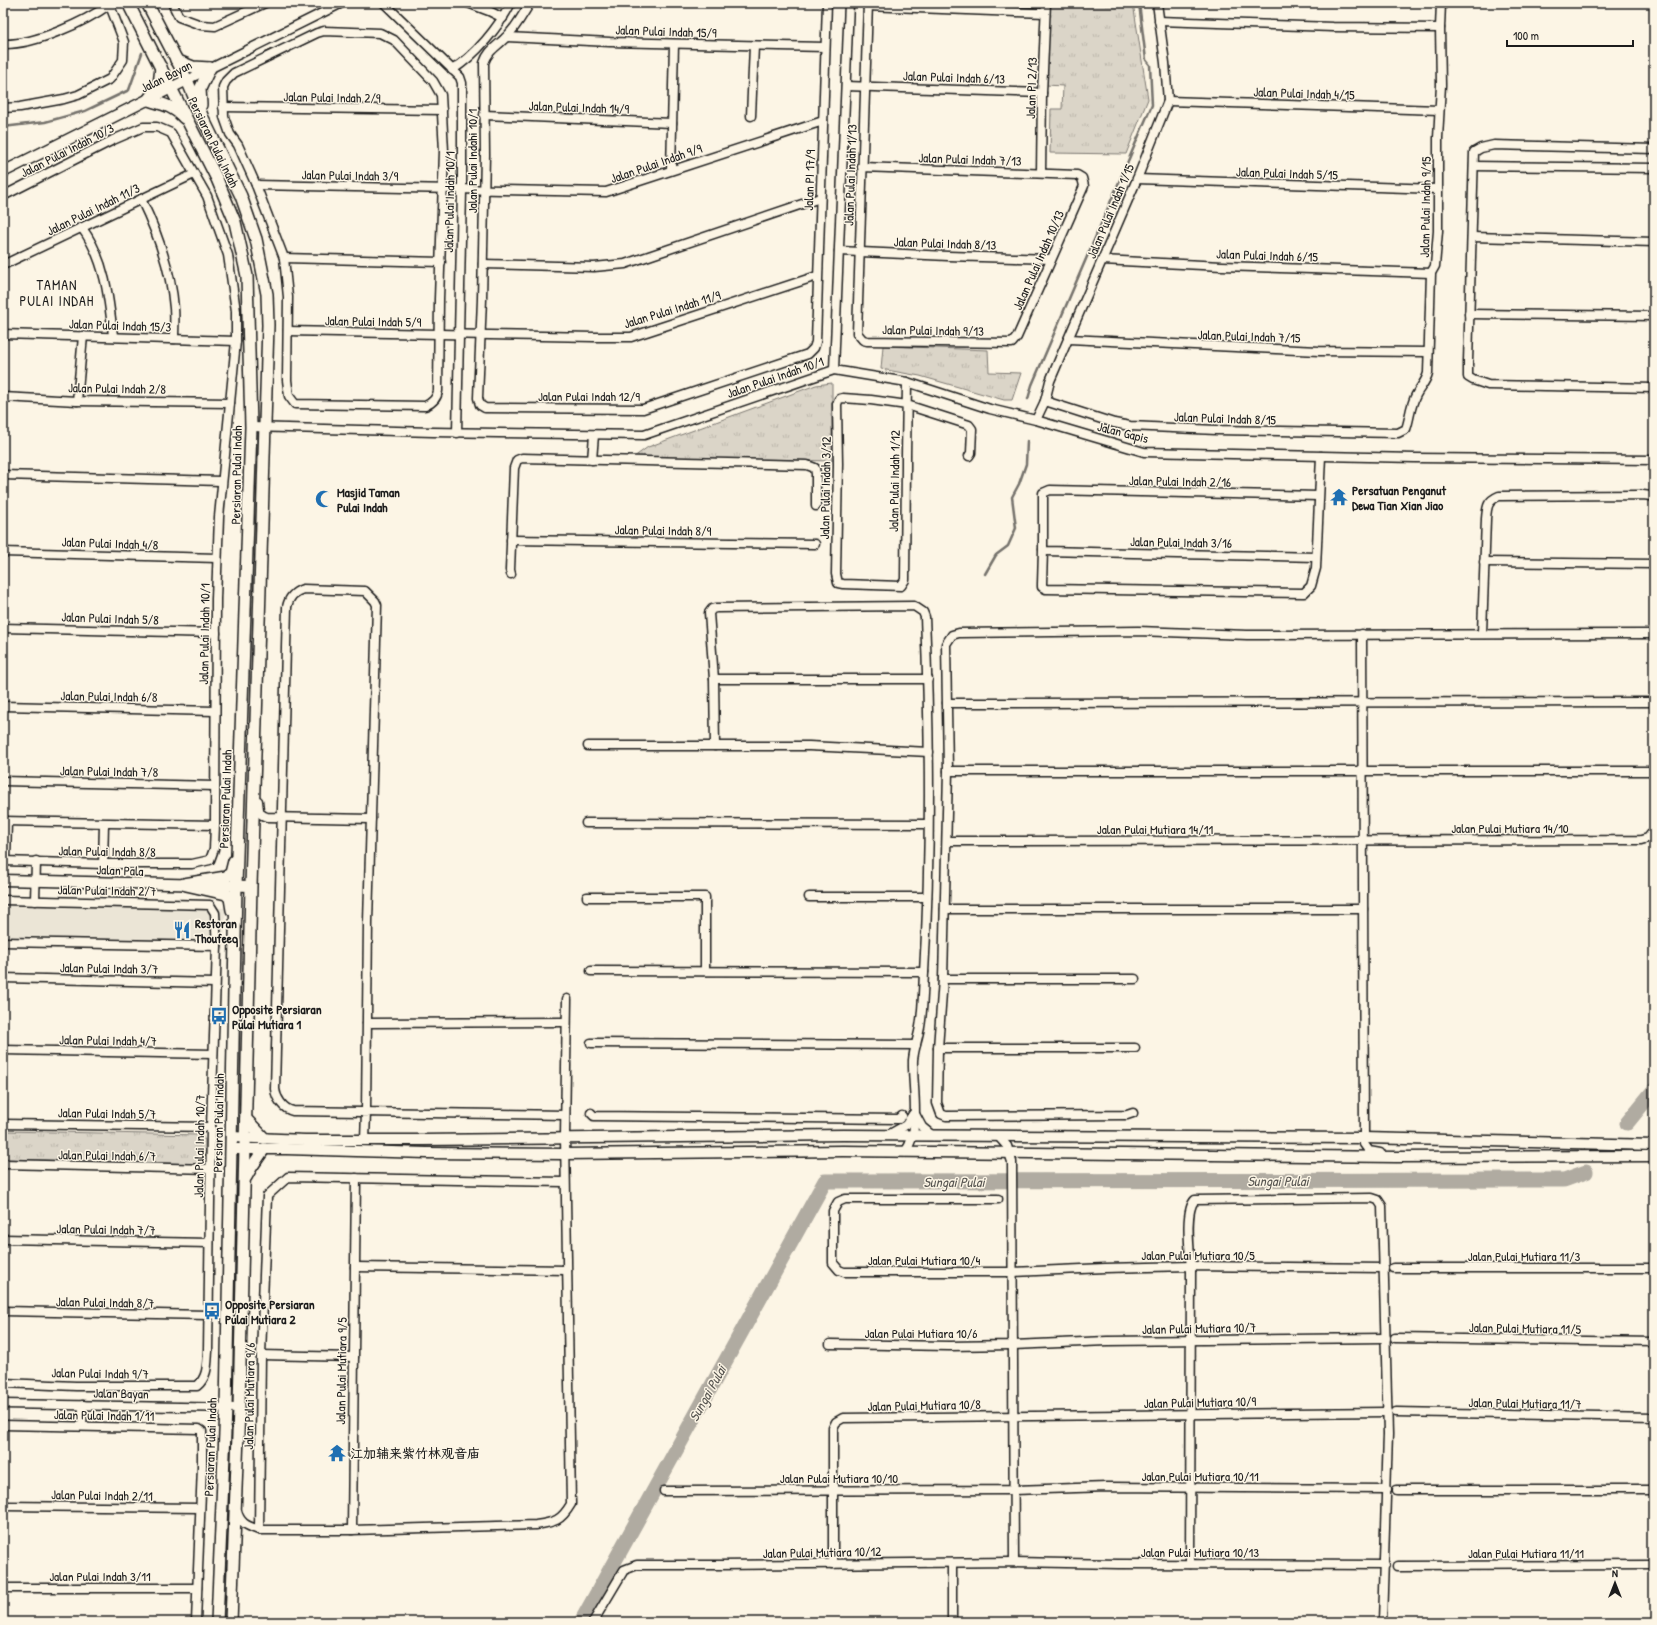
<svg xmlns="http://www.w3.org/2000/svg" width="1657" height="1625" font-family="'Patrick Hand','LXGW WenKai TC',sans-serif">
  <defs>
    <pattern id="grass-tufts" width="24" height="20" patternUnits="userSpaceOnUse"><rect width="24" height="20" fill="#dbd5c8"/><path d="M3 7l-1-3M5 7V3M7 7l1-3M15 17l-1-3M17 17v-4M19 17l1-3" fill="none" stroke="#bbb6ab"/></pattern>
  </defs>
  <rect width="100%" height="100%" fill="#fcf5e5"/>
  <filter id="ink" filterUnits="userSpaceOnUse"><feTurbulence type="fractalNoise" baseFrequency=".025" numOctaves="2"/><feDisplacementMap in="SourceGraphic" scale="8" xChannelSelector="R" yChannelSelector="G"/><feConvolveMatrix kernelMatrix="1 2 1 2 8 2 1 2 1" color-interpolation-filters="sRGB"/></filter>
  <g filter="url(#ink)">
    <polygon fill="#ebe5d6" points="3,902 225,908 224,950 3,945"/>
    <g fill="url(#grass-tufts)" stroke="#7c7872">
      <polygon points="1049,3 1133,3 1148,99 1126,154 1050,153 1051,109 1062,109 1063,86 1046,85"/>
      <polygon points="883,346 988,350 989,372 1021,373 1012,400 1004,400 920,376 881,369"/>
      <polygon points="832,383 832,461 634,457 648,447 816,385"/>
      <polygon points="3,1131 201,1135 205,1140 205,1157 198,1164 3,1159"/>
    </g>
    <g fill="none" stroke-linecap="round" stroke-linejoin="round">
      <g stroke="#75726c" stroke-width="2.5">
        <polyline points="3,127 45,122 85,111 129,90 142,53"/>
        <polyline points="1028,399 1032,385 1152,105 1150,65 1146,60 1139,3"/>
        <polyline points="985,574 996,555 1008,546 1016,528 1012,497 1019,484 1026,464 1027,441"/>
      </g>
      <g stroke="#b0aba1" stroke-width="15">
        <polyline points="1627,1123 1654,1090"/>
        <polyline points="581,1622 825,1181 1564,1180 1586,1172"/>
      </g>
      <g stroke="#1c1c1c" stroke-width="11">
        <g id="minor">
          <polyline points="172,3 179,17 201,25 215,26 265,3"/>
          <polyline points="384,3 460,77 462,83 462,190 457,433"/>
          <polyline points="468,3 489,11 503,18"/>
          <path d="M 530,3 C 523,14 516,28 506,37 C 498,46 488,50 484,63 L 485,155 L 482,299 L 478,398 L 480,405 L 485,408 L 643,409 L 808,354 L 814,348 L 816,342 L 827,3"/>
          <polyline points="867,6 1045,13"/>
          <polyline points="1159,21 1333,27 1440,28"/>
          <path d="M 324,31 L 380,33 L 394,40 L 433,81 L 441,95 L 444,151 L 439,299 L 438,391 C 437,399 432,403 425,406 L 295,404 L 289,396 L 287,380 L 288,297 L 284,258 L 256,185 L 238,145 L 230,134 L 224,117 L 223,87 L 226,81 L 234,73 L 317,33 Z"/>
          <polyline points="507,37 610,42 825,47"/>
          <path d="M 3,44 C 35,45 85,22 110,4"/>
          <path d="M 452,70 C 475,56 499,27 511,3"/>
          <polyline points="187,80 342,3"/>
          <polyline points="846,86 1042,93"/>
          <polyline points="1168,101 1439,110"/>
          <polyline points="223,107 442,110"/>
          <polyline points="3,108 20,107 64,99 78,95 110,79 123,60 124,42 109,3"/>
          <polyline points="484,115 672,123"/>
          <polyline points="751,116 754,46"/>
          <polyline points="1654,149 1494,145 1481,148 1474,152 1468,362 1468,377 1473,380 1488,385 1654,388"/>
          <polyline points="1474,166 1654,168"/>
          <path d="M 862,167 L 1077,175 L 1082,178 L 1084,186 L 1017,337 L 1012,343 L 867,341 L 863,340 L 857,333 C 861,223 864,113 868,3"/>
          <polyline points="671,170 674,44"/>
          <polyline points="1041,173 1042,93 1046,3"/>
          <polyline points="1137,179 1437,189"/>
          <polyline points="256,185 606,192 823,121"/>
          <polyline points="3,196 113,140 143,127 157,127 171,133 207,196 228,255 236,311 236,341 219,517 216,599 215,825 214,849 210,860 192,864 103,864 3,861"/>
          <path d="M 141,199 C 158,234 171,269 174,308 C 175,318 174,328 174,339"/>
          <path d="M 82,228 C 105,259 109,298 113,336"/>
          <polyline points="1472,237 1654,242"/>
          <polyline points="839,251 948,256 1051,259"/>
          <polyline points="284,258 441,262"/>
          <polyline points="1102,260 1222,266 1431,273"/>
          <polyline points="483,264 594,267 625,264 820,198"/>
          <polyline points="3,265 194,174"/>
          <polyline points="1469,314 1654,316"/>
          <polyline points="288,331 594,337 631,337 637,335 817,276"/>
          <polyline points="3,334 236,341"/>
          <polyline points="1069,339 1319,351 1428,352"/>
          <polyline points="834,370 849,3"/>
          <polyline points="907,382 906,457 906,465 905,580 901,586 843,584 838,583 836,574 838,464 837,404 839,399 843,398 871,400 907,405 969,425 972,429 971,453 969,456"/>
          <polyline points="3,397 77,401 230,403"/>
          <polyline points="77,401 83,336"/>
          <path d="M 1045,401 L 1114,423 L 1130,426 L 1216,430 L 1398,433 L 1406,429 C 1410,418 1410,406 1416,395 C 1420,387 1426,382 1428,373 L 1431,273 L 1435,266 L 1438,231 L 1438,138 L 1441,85 L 1440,28 L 1441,3"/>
          <polyline points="1036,420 1045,401 1050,381 1137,179 1168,101 1165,63 1157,3"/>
          <polyline points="251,427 433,432 644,435 834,370 907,382 990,409 1036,420 1144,452 1415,458 1654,460"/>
          <polyline points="592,460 594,435"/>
          <polyline points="3,475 221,481"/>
          <polyline points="511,540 815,544"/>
          <polyline points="1043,550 1042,584 1042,587 1046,589 1304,593 1311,586 1316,568 1321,456"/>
          <polyline points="3,552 217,558"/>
          <polyline points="1316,557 1045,551 1043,549 1043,493 1050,490 1318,496"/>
          <polyline points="1484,562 1654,564"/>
          <polyline points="511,574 510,570 514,468 517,460 522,458 807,465 815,468 816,474 816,506"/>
          <polyline points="3,628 216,633"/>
          <path d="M 1482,633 L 1486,519 C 1487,507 1487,501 1499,496 L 1643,495 L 1651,496 L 1654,498"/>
          <polyline points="1362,634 1364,1138 1364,1144 1369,1151 1380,1153"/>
          <polyline points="714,679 928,679"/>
          <polyline points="947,703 1654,702"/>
          <polyline points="3,706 215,711"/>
          <polyline points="588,746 809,746 929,752"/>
          <path d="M 715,746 L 714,679 L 709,613 L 712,609 L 716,608 L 914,606 L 923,612 L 925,617 C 930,735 931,855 924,973 C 923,991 923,1010 920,1027 C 918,1038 914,1049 913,1060 C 912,1086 922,1130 905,1152"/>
          <polyline points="948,771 1654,771"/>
          <polyline points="3,781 215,786"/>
          <path d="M 258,801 C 259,809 258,815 267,817 L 371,819"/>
          <polyline points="3,821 215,825"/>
          <polyline points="586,823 928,824"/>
          <polyline points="947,841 1641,840 1648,838 1654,830"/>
          <polyline points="6,861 7,821"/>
          <polyline points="103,864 104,824"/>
          <polyline points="587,897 705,897 705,971"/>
          <polyline points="809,897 927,897"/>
          <path d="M 3,900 L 210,905 L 215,913 L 217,946 L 211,1127 L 208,1351 C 207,1364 208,1377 197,1386 L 76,1386 L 3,1383"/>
          <polyline points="35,901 36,861"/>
          <polyline points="945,909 1363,909"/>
          <polyline points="3,942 217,946"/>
          <polyline points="591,971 924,972"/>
          <polyline points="3,978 215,983"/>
          <polyline points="943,979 1135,979"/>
          <polyline points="367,1023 566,1022"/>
          <polyline points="591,1043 916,1045"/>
          <polyline points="938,1048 1135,1048"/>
          <polyline points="3,1050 213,1054"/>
          <polyline points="591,1113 594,1116 899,1119 902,1116"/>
          <polyline points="1133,1113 1127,1115 946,1116 941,1114 937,1103 938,1048 943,979 948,771 946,644 952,635 959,633 1138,631 1247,635 1654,634"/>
          <polyline points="915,1114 922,1127 933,1136"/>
          <polyline points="3,1124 211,1127"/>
          <polyline points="888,1135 906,1125 913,1114"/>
          <polyline points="999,1137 1007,1146 1012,1162 1014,1562"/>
          <path d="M 365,1140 L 366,1112 L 368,922 L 377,605 L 375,601 L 365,591 L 303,589 C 294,592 289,597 287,607 L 275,1089 C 276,1098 283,1109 293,1111 L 565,1115"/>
          <polyline points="3,1164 211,1169"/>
          <polyline points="998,1199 845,1199 838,1202 833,1211 833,1263 839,1270 844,1272 1013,1272 1105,1268 1191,1266 1384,1268"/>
          <polyline points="3,1239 209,1243"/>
          <polyline points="355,1267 567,1270"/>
          <polyline points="1393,1268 1654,1268"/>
          <polyline points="3,1311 208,1315"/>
          <polyline points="1395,1338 1654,1342"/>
          <polyline points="830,1344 949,1346 1013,1345 1107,1341 1386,1338"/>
          <polyline points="261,1355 354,1357"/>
          <polyline points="3,1404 239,1408"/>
          <polyline points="1396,1412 1654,1417"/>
          <polyline points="3,1425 199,1429 202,1431 202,1466 196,1622"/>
          <polyline points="82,1426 83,1405"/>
          <polyline points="1397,1490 1654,1490"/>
          <polyline points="664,1491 1014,1490 1107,1487 1387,1489"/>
          <polyline points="3,1506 200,1508"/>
          <path d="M 237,1511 C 240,1524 248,1526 259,1530 L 352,1530 L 536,1525 C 555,1522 561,1521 571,1504 L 565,1137 L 567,999"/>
          <polyline points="259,1530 261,1355 267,1196 288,1177 565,1182"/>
          <polyline points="352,1530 356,1178"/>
          <polyline points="952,1563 952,1622"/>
          <polyline points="833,1564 833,1428 836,1422 843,1418 1388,1412"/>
          <path d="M 1190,1564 C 1190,1465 1191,1367 1191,1268 C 1190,1252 1184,1211 1195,1200 L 1372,1198 L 1378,1200 L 1382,1206 L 1388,1434 L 1382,1622"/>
          <polyline points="1398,1566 1654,1565"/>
          <polyline points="3,1588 197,1588"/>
          <polyline points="593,1622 624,1570 637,1565 719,1565 1014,1562 1118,1564 1385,1565"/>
        </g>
      </g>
      <g stroke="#1c1c1c" stroke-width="13">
        <g id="tertiary">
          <polyline points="3,172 187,80"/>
          <polyline points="3,880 251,886"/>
          <polyline points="231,1137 305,1140 424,1140 843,1135 1364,1138 1654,1145"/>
          <polyline points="231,1149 286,1149 427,1153 565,1154 843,1151 1396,1157 1654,1156"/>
        </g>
      </g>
      <g stroke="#1c1c1c" stroke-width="14">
        <g id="secondary">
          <polyline points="128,3 217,179 235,222 247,276 251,427 236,886 226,1408 217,1622"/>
          <polyline points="147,3 187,80 203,118 241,196 256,239 267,294 268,325 251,886 239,1408 231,1622"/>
          <polyline points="176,60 193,67 210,68"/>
          <path d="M 161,67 L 159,85 L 148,100 C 162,104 174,106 184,118"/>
          <polyline points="201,105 200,89 210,68"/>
          <polyline points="184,884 226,877 231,873 234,861"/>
          <polyline points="186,885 226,894 230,898 232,910"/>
          <polyline points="246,1119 264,1138"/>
          <polyline points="246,1177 251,1168 264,1149"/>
        </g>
      </g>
      <use href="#minor" stroke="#fcf5e5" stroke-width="8"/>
      <use href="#tertiary" stroke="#fcf5e5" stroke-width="10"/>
      <use href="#secondary" stroke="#fcf5e5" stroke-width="11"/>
    </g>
  </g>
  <defs>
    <g id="temple-bare" transform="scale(1.38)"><path d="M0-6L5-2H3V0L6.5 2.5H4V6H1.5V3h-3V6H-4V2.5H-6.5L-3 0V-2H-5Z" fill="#1f6fb2" stroke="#fcf5e5" stroke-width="2.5" paint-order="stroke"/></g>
    <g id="mosque-bare" transform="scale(1.38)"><path d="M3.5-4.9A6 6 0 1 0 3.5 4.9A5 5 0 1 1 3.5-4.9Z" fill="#1f6fb2" stroke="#fcf5e5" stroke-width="2.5" paint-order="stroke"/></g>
    <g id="restaurant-bare" transform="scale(1.38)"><path d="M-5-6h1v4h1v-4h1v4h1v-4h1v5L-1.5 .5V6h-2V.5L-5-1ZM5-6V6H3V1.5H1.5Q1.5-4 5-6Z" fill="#1f6fb2" stroke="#fcf5e5" stroke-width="2.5" paint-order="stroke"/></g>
    <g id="bus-bare" transform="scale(1.38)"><path d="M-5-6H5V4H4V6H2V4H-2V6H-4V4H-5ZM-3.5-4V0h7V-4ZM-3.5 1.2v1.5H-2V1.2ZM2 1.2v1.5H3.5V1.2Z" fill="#1f6fb2" stroke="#fcf5e5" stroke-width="2.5" paint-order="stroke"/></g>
  </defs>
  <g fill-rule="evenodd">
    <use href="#temple-bare" x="1339" y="497"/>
    <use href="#mosque-bare" x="324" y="499"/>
    <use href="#restaurant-bare" x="182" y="930"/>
    <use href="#bus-bare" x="219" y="1016"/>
    <use href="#bus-bare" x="212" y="1311"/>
    <use href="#temple-bare" x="337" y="1453"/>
  </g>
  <g text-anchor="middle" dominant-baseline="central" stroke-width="3" stroke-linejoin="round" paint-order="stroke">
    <g font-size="13" fill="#1c1c1c" stroke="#fcf5e5">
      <text transform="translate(666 31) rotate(2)">Jalan Pulai Indah 15/9</text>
      <text transform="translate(166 76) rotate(-27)">Jalan Bayan</text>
      <text transform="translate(954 77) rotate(2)">Jalan Pulai Indah 6/13</text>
      <text transform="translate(1031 88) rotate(-88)">Jalan PI 2/13</text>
      <text transform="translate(1304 93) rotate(2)">Jalan Pulai Indah 4/15</text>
      <text transform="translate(332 97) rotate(1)">Jalan Pulai Indah 2/9</text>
      <text transform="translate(579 107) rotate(2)">Jalan Pulai Indah 14/9</text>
      <text transform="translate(214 142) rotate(64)">Persiaran Pulai Indah</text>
      <text transform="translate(67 150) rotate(-27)">Jalan Pulai Indah 10/3</text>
      <text transform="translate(970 159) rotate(2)">Jalan Pulai Indah 7/13</text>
      <text transform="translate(472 161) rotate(-90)">Jalan Pulai Indahi 10/1</text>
      <text transform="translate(656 163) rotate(-19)">Jalan Pulai Indah 9/9</text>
      <text transform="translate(1287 173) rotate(2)">Jalan Pulai Indah 5/15</text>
      <text transform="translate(350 175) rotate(1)">Jalan Pulai Indah 3/9</text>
      <text transform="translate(850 175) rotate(-88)">Jalan Pulai Indah 1/13</text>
      <text transform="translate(809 180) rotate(-88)">Jalan PI 17/9</text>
      <text transform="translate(449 202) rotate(-89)">Jalan Pulai Indah 10/1</text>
      <text transform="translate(1425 207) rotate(-89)">Jalan Pulai Indah 9/15</text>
      <text transform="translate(93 209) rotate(-26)">Jalan Pulai Indah 11/3</text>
      <text transform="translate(1110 211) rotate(-67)">Jalan Pulai Indah 1/15</text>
      <text transform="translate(945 243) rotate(2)">Jalan Pulai Indah 8/13</text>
      <text transform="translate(1267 255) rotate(2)">Jalan Pulai Indah 6/15</text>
      <text transform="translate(1038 260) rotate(-66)">Jalan Pulai Indah 10/13</text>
      <text transform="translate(672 309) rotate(-17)">Jalan Pulai Indah 11/9</text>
      <text transform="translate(373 321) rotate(1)">Jalan Pulai Indah 5/9</text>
      <text transform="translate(120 325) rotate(2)">Jalan Pulai Indah 15/3</text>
      <text transform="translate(933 330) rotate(1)">Jalan Pulai Indah 9/13</text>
      <text transform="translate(1249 336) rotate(2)">Jalan Pulai Indah 7/15</text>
      <text transform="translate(775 377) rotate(-19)">Jalan Pulai Indah 10/1</text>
      <text transform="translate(117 388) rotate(1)">Jalan Pulai Indah 2/8</text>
      <text x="589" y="396">Jalan Pulai Indah 12/9</text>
      <text transform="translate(1225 418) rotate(2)">Jalan Pulai Indah 8/15</text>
      <text transform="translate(1123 432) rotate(14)">Jalan Gapis</text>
      <text transform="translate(236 475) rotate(-89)">Persiaran Pulai Indah</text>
      <text transform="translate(894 481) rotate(-89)">Jalan Pulai Indah 1/12</text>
      <text transform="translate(1180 481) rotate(1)">Jalan Pulai Indah 2/16</text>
      <text transform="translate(825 488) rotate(-89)">Jalan Pulai Indah 3/12</text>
      <text transform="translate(663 530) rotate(1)">Jalan Pulai Indah 8/9</text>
      <text transform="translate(1181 542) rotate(1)">Jalan Pulai Indah 3/16</text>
      <text transform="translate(110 543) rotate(2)">Jalan Pulai Indah 4/8</text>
      <text transform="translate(110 618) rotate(2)">Jalan Pulai Indah 5/8</text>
      <text transform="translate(204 634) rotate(-89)">Jalan Pulai Indah 10/1</text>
      <text transform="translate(109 696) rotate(1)">Jalan Pulai Indah 6/8</text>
      <text transform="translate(109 771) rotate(1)">Jalan Pulai Indah 7/8</text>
      <text transform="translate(225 799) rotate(-88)">Persiaran Pulai Indah</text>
      <text x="1510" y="828">Jalan Pulai Mutiara 14/10</text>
      <text x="1155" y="829">Jalan Pulai Mutiara 14/11</text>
      <text transform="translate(107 851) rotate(1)">Jalan Pulai Indah 8/8</text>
      <text transform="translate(120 870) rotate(2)">Jalan Pala</text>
      <text transform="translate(107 890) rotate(1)">Jalan Pulai Indah 2/7</text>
      <text transform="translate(109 968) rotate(1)">Jalan Pulai Indah 3/7</text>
      <text transform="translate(108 1040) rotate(1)">Jalan Pulai Indah 4/7</text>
      <text transform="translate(107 1113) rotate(1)">Jalan Pulai Indah 5/7</text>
      <text transform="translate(218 1123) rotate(-89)">Persiaran Pulai Indah</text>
      <text transform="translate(199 1146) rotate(-89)">Jalan Pulai Indah 10/7</text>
      <text transform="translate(107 1155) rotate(1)">Jalan Pulai Indah 6/7</text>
      <text transform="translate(106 1229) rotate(1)">Jalan Pulai Indah 7/7</text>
      <text x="1198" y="1255">Jalan Pulai Mutiara 10/5</text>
      <text x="1524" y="1256">Jalan Pulai Mutiara 11/3</text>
      <text x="924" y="1260">Jalan Pulai Mutiara 10/4</text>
      <text transform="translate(105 1302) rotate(1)">Jalan Pulai Indah 8/7</text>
      <text transform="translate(1199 1328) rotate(-1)">Jalan Pulai Mutiara 10/7</text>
      <text transform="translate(1525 1328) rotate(1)">Jalan Pulai Mutiara 11/5</text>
      <text x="921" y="1333">Jalan Pulai Mutiara 10/6</text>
      <text transform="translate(341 1371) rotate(-89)">Jalan Pulai Mutiara 9/5</text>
      <text transform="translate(100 1373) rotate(1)">Jalan Pulai Indah 9/7</text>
      <text transform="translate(121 1393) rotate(1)">Jalan Bayan</text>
      <text transform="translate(249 1396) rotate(-89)">Jalan Pulai Mutiara 9/6</text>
      <text transform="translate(1200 1402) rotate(-1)">Jalan Pulai Mutiara 10/9</text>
      <text transform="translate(1525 1403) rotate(1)">Jalan Pulai Mutiara 11/7</text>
      <text transform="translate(924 1405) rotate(-1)">Jalan Pulai Mutiara 10/8</text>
      <text transform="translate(104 1415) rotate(1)">Jalan Pulai Indah 1/11</text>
      <text transform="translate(210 1447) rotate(-88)">Persiaran Pulai Indah</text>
      <text x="1200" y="1476">Jalan Pulai Mutiara 10/11</text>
      <text x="839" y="1478">Jalan Pulai Mutiara 10/10</text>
      <text transform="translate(102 1495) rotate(1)">Jalan Pulai Indah 2/11</text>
      <text transform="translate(822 1552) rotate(-1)">Jalan Pulai Mutiara 10/12</text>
      <text x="1200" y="1552">Jalan Pulai Mutiara 10/13</text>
      <text x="1526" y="1553">Jalan Pulai Mutiara 11/11</text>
      <text x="100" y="1576">Jalan Pulai Indah 3/11</text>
    </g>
    <g font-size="13" font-weight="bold" fill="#1c1c1c" stroke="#fcf5e5" text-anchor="start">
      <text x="1352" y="490">Persatuan Penganut<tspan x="1352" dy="15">Dewa Tian Xian Jiao</tspan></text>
      <text x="337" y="492">Masjid Taman<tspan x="337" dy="15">Pulai Indah</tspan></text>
      <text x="195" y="923">Restoran<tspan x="195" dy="15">Thoufeeq</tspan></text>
      <text x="232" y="1009">Opposite Persiaran<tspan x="232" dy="15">Pulai Mutiara 1</tspan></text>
      <text x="225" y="1304">Opposite Persiaran<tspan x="225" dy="15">Pulai Mutiara 2</tspan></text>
      <text x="350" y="1453">江加辅来紫竹林观音庙</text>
    </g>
    <g font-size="14" letter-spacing="1" fill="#1c1c1c" stroke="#fcf5e5">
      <text x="57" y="284">TAMAN<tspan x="57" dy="16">PULAI INDAH</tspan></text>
    </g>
    <g font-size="14" font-style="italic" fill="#575551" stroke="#fcf5e5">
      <text x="1278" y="1180">Sungai Pulai</text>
      <text x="954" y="1181">Sungai Pulai</text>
      <text transform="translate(707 1393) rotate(-61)">Sungai Pulai</text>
    </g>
  </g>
  <rect width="1657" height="1625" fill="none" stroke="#fcf5e5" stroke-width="16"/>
  <rect x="8" y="8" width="1641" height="1609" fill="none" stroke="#1c1c1c" stroke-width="1.5" filter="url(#ink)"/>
  <g transform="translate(1615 1583)" stroke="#fcf5e5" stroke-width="3" paint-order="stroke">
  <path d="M0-3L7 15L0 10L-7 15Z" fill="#1c1c1c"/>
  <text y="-6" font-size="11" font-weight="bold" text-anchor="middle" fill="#1c1c1c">N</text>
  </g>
  <path d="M1507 40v6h126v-6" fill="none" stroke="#1c1c1c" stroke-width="2"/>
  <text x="1513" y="40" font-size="12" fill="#1c1c1c" stroke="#fcf5e5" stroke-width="3" paint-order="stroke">100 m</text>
</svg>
